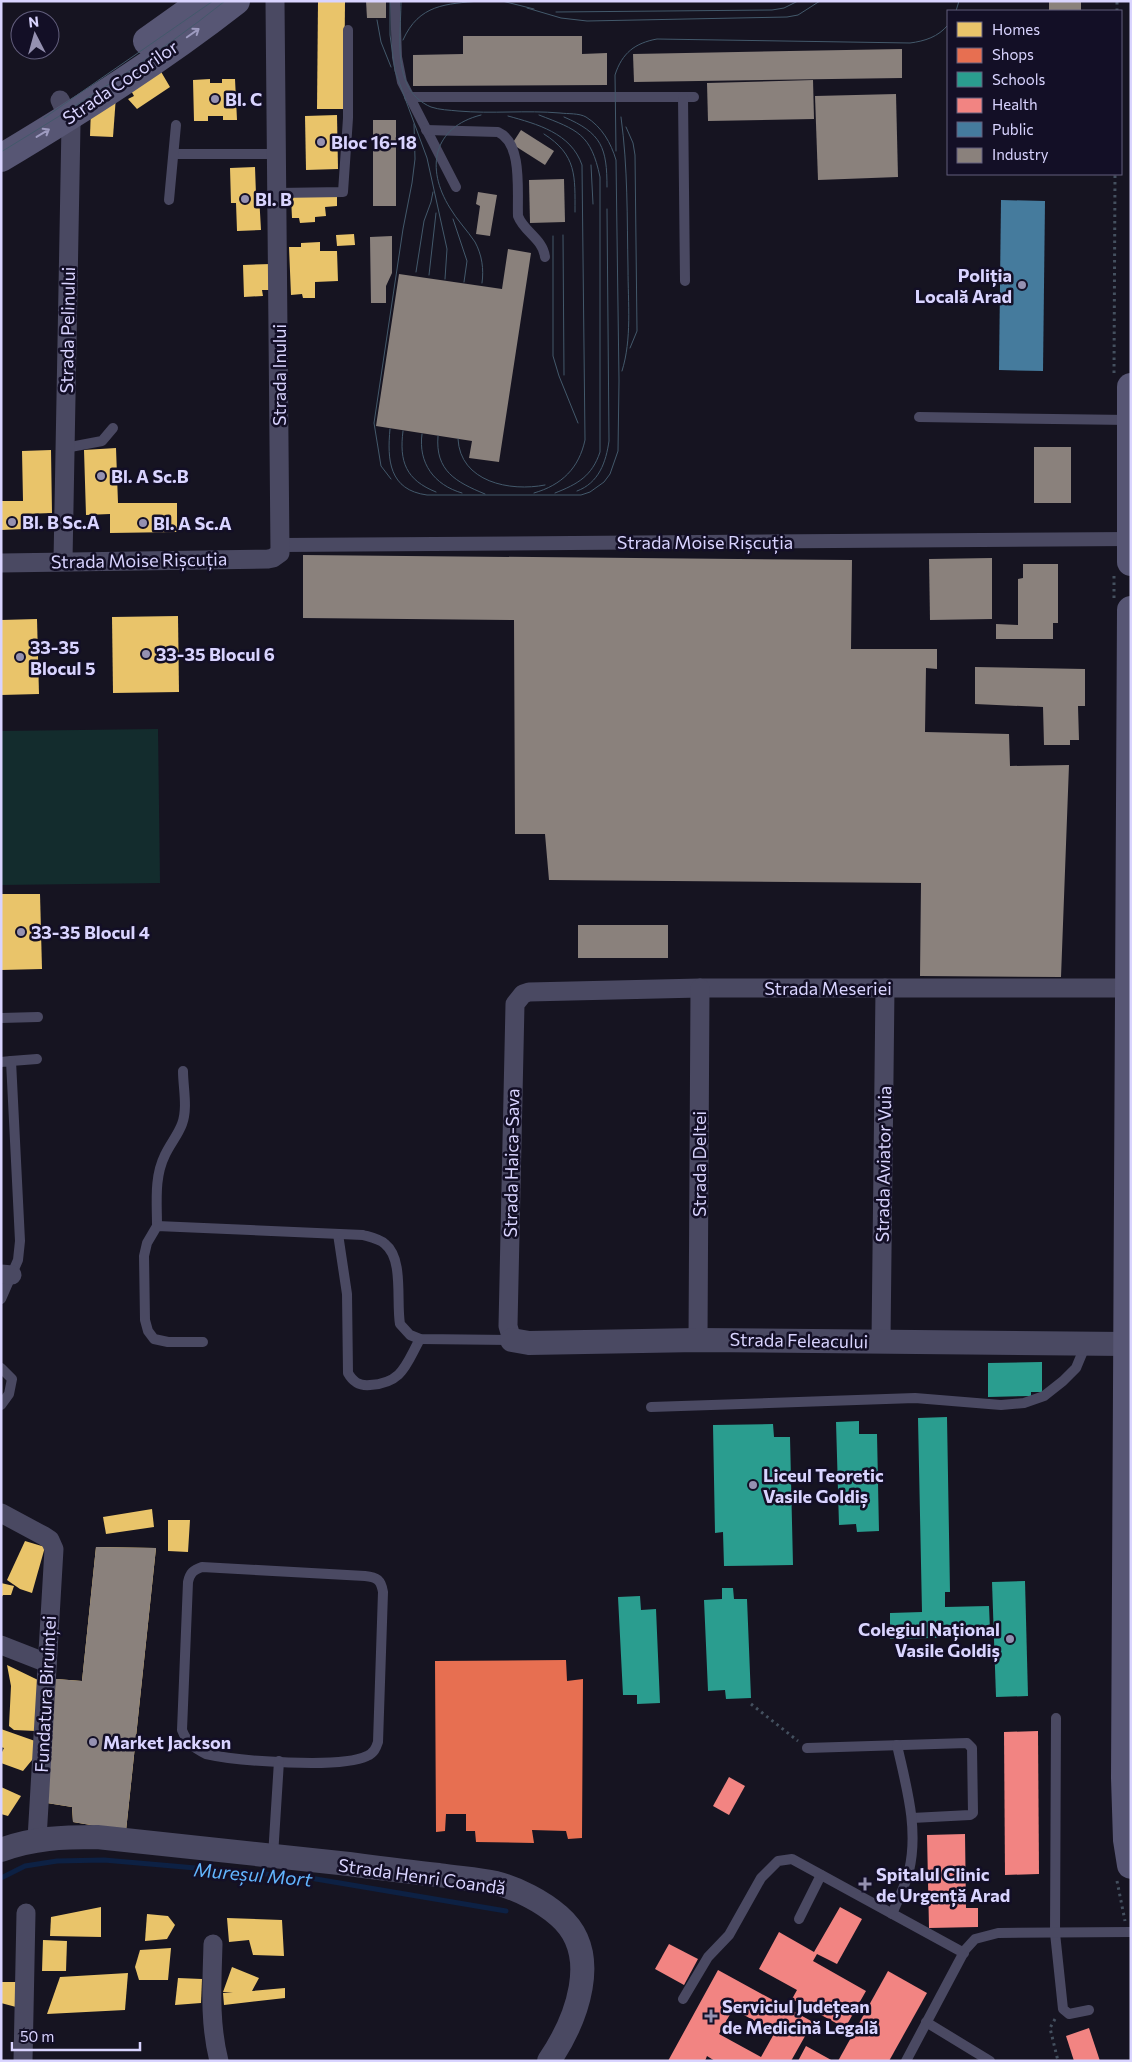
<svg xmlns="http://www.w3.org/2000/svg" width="1132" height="2062" font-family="Commissioner,sans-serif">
  <rect width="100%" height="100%" fill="#161421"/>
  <polygon fill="#132c2d" points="158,729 160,883 1,885 1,731"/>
  <g fill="#e9c46a">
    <polygon points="318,1 345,1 344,109 317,109"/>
    <polygon points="160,70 170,87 137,109 128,99 134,96 129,87"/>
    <polygon points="210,79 210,83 222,83 222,79 235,79 237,120 223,120 223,116 208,116 208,121 194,121 193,80"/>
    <polygon points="116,96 113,137 90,136 91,108"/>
    <polygon points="337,115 338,169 306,170 305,116"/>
    <polygon points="255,167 256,195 259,195 261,230 237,231 236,203 231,203 230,168"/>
    <polygon points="337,195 337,206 325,207 326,216 315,217 315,222 300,223 299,218 292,218 291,197"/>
    <polygon points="354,234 355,245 337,246 336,235"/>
    <polygon points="320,242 320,251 337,251 338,281 315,282 315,298 303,298 302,294 291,295 289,247 301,247 301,243"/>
    <polygon points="271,264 272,290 262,290 263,296 244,297 243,265"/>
    <polygon points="116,448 118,503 177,503 177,532 110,533 110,514 86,515 84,450"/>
    <polygon points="51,450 52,513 24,514 24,529 1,530 1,501 23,501 22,451"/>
    <polygon points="178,616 179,692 113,693 112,617"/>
    <polygon points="37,619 39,694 1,695 1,620"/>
    <polygon points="1,894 40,894 42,969 1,970"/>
    <polygon points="152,1509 154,1527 106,1534 103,1517"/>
    <polygon points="168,1520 190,1520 188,1552 168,1551"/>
    <polygon points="25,1541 45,1547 32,1593 20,1589 7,1580"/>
    <polygon points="96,1547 156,1548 126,1831 73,1822 72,1807 47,1803 56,1679 82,1681"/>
    <polygon points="1,1583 14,1586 11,1595 3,1595 1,1598"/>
    <polygon points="7,1665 38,1680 36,1731 14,1730 9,1726 11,1686"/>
    <polygon points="1,1729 35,1741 37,1754 23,1771 1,1763 1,1754 4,1748 1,1747"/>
    <polygon points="1,1787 21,1796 8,1816 1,1814"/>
    <polygon points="101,1907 101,1937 50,1936 51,1917"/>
    <polygon points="147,1914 168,1916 175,1925 167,1939 145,1941"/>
    <polygon points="227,1918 282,1920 284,1956 253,1955 249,1940 229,1942"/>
    <polygon points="43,1940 67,1941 66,1971 42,1971"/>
    <polygon points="171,1948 168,1980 139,1980 135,1967 140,1950"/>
    <polygon points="232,1967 259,1978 252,1991 285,1988 285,1998 224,2005 223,1993 233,1992 223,1992"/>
    <polygon points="128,1973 125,2010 47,2014 60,1977"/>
    <polygon points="178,1978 202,1979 201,2003 175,2005"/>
    <polygon points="1,1982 16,1982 16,2007 1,2003"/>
  </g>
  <polygon fill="#e76f51" points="566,1660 567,1681 583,1679 582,1838 568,1839 566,1831 532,1830 534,1843 476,1842 475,1831 466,1831 466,1814 446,1814 445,1831 436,1832 435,1661"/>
  <g fill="#2a9d8f">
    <polygon points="1042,1362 1042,1392 1031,1392 1031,1396 988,1397 988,1363"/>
    <polygon points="947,1417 950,1592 945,1592 945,1607 989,1606 990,1630 972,1631 972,1637 890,1639 890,1613 922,1612 918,1418"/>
    <polygon points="859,1421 859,1434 877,1434 879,1531 857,1532 856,1524 839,1525 836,1422"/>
    <polygon points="773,1424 774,1437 790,1437 793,1565 724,1566 723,1532 715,1533 713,1425"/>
    <polygon points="1025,1581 1028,1696 996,1697 992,1582"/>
    <polygon points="722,1588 733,1588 734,1599 747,1599 751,1698 726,1699 725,1690 708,1691 704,1600 722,1599"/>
    <polygon points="640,1596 641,1610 656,1609 660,1703 637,1704 637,1695 623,1695 618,1597"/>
  </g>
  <g fill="#f28482" fill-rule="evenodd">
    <polygon points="1038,1731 1039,1874 1005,1875 1004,1732"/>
    <polygon points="729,1777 745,1786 729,1815 713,1806"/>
    <polygon points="965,1834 966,1908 978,1908 978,1927 929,1928 927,1835"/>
    <polygon points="840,1907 862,1919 837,1964 817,1954 813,1961 866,1991 845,2028 792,1999 797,1990 759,1969 779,1932 814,1952"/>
    <polygon points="669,1944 698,1959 684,1985 655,1969"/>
    <path d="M 718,1970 L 813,2022 L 791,2061 L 715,2061 L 707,2056 L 705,2061 L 668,2061 ZM 733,2009 L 775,2032 L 761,2057 L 719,2034 Z"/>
    <polygon points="888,1971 927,1993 889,2061 838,2061"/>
    <polygon points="1089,2028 1100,2061 1074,2061 1066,2036"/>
    <polygon points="806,2046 833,2061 798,2061"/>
  </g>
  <polygon fill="#457b9d" points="1001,200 1045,201 1043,371 999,370"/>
  <g fill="#8a817c">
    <polygon points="366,1 386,1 386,18 367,18"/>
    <rect x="1049" y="1" width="32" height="10"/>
    <polygon points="463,36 582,36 582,54 607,53 607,85 413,86 413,55 463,54"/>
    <polygon points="902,49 902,78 634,82 633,54"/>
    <polygon points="813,80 814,119 708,121 707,83"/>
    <polygon points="896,94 898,177 818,180 815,96"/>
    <rect x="373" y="120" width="23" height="86"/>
    <polygon points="521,130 554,151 545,165 512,144"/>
    <polygon points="564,179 565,222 530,223 529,180"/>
    <polygon points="478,192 497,195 490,236 476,234 480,206 476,204"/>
    <polygon points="392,236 392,273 386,286 386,303 371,303 370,237"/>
    <polygon points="508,249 531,253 499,462 469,458 472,441 376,426 399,274 502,289"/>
    <rect x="1034" y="447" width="37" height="56"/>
    <polygon points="303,555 852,560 851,649 937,649 937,669 926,668 925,732 1009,734 1010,766 1069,765 1061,977 920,976 921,883 549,880 545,834 515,834 514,620 303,618"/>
    <polygon points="992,558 992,619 930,620 929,559"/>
    <polygon points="1023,564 1058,564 1058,623 1053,623 1053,639 996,639 996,624 1018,625 1018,579 1023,578"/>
    <polygon points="975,667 1085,669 1085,706 1078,706 1079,740 1070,740 1070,745 1044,745 1043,707 975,704"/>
    <rect x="578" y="925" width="90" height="33"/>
    <polygon points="96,1547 156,1548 126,1831 73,1822 72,1807 47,1803 56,1679 82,1681"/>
  </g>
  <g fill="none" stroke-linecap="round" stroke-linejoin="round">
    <polyline stroke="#0d2144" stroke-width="5" points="1,1878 25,1866 57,1861 104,1860 310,1878 506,1911"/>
    <g stroke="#44505f" stroke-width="3" stroke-dasharray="2.5 4" stroke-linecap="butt">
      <polyline points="1117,11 1117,1"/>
      <polyline points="1114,373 1115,174"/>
      <polyline points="1114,598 1114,574"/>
      <polyline points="751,1704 798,1741"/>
      <polyline points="1117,1881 1125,1921"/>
      <polyline points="1055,2019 1050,2028 1058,2061"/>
    </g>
    <g stroke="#4a4962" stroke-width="10">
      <polyline points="395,1 397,57 402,82 456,187"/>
      <polyline points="409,97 694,97"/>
      <polyline points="683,97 685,281"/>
      <path d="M 426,130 L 498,132 C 523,143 517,192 518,216 C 524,232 543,239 545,257"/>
      <polyline points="174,154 276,154"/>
      <polyline points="278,193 343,192 348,118 348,30"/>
      <polyline points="169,200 176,125"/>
      <polyline points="919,417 1129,420"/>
      <polyline points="65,448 102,441 113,428"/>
      <polyline points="1,1018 38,1017"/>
      <polyline points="11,1061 37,1059"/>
      <polyline points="1,1062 11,1061 20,1241 18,1260 1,1299"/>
      <path d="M 157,1226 C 157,1202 154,1177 165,1155 C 170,1144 178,1135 182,1124 C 188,1108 183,1087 183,1071"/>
      <path d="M 338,1234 L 347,1294 L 348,1373 C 353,1382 359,1386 370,1385 C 403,1383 406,1364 420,1339"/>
      <path d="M 203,1342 L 168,1342 L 154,1339 L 148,1331 L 145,1320 L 144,1256 L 147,1243 L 157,1226 L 363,1235 C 370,1237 380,1239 385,1244 C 404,1259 396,1301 400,1324 L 410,1335 L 420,1339 L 512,1340"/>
      <polyline points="1,1368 12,1379 9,1394 1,1405"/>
      <polyline points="651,1407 915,1398 1001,1405 1024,1403 1044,1396 1063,1381 1076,1368 1086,1344"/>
      <path d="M 202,1567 L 365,1576 C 377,1577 381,1580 383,1592 L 378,1742 C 376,1748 374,1753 367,1756 C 341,1769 237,1761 206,1754 C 194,1748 187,1743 182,1730 L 188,1582 C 190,1573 193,1570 202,1567 Z"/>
      <polyline points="1056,1718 1055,1933 1063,2009 1069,2014 1089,2010"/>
      <polyline points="807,1748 967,1743 972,1748 973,1813 970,1815 912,1818"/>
      <polyline points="273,1856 279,1761"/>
      <path d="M 892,1914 C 898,1900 905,1886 909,1871 C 919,1828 906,1786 897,1745"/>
      <polyline points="799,1919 821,1875"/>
      <polyline points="683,1999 708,1957 729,1935 761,1878 778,1861 792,1859 964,1953"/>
      <polyline points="926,2022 990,2061"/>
      <polyline points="906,2061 965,1950 975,1939 998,1933 1131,1932"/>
    </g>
    <polyline stroke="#4a4962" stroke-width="14" points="281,545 1130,539"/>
    <g stroke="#4a4962" stroke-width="19">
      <polyline points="60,100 71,124 63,561"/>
      <polyline points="1,563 268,559 273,558 280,553 275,1"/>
      <polyline points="1,1274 12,1275"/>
      <polyline points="512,1340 508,1326 515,1004 523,994 529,992 700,988 1127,988"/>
      <polyline points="698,1340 700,988"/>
      <polyline points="881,1341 885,988"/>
      <polyline points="1,1513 44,1536 50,1540 54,1549 37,1839"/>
      <polyline points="1,1645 47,1663"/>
      <path d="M 213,1944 C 212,1983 209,2022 219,2061"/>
      <polyline points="23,2061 26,1913"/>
    </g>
    <g stroke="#4a4962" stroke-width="24">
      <polyline points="512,1340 529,1343 698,1340 1126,1344"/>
      <path d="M 1,1850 C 33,1838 63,1837 97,1837 C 181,1846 265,1855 349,1864 C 379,1868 409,1872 439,1875 C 458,1878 477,1879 496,1883 C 518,1889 542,1901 559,1916 C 603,1954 576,2021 549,2061"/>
    </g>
    <g stroke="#575674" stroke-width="28">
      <polyline points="147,41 203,1"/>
      <path d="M 1,158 C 81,110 162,59 236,1"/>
      <polyline points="1131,387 1131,562"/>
      <polyline points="1131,610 1125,1778 1127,1840 1131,1865"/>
    </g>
    <g stroke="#43596b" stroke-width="1">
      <polyline points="390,1 390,35 395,71 427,158 447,249 445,279"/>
      <polyline points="502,1 534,9"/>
      <polyline points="527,8 561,18 587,21 787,17 798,15 820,1"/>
      <polyline points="956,11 959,1"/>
      <polyline points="556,12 772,10 784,8 798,1"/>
      <polyline points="377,20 381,42 391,67"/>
      <path d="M 403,40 C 419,4 446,4 480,1"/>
      <path d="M 481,115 C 433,127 425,168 450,208 C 457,220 467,230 475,242 C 482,255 484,269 482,283"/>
      <path d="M 539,115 C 578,130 591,134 600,177 L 600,452 C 592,476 578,484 555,493"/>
      <path d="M 508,116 C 537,124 571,133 582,165 L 585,440 C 579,468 562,485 534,493"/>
      <path d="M 564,117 C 602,133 607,148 607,187"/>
      <path d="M 621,117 C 628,168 627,218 628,269 C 628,303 632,339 622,371"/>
      <polyline points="44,118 213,1"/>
      <polyline points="626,127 633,143 635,155 637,331 630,348"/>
      <path d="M 544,134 C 577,155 575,176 575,212"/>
      <path d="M 616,151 L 615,75 C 622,53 635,43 657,39 L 910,43 C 925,41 938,37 948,25"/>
      <path d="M 1,152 C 78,105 155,57 225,1"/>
      <polyline points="591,165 593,204"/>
      <polyline points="453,219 467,261 464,282"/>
      <polyline points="563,235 564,375"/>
      <polyline points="553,236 553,356 559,376 578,423"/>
      <polyline points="416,272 424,221 431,202 433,192"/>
      <polyline points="429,275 436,213"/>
      <path d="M 390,429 C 387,460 389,490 427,495 L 581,495 L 590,492 L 604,482 L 610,474 L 618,451 L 619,381 L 616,160 C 611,143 602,127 586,117 C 579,113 568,114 560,113 C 526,110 492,114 458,111 C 449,110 440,110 431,107 C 421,103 411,94 407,84 C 396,60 401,27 401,1"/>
      <path d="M 403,431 C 399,462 406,480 436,492"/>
      <path d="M 422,434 C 418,463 434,485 462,493"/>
      <path d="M 438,436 C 435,471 456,482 485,494"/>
      <path d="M 458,439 C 460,482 510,492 545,485"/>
      <polyline points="391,479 381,466 374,423 403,229 412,183 415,159 414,124"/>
      <path d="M 577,491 C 599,483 606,462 609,441 L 607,209"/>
    </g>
  </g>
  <defs><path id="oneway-shaft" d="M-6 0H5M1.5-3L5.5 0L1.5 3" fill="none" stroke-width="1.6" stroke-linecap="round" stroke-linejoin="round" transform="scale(1.25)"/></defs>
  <g stroke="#9e9bc0">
    <use href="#oneway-shaft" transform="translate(193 33) rotate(-35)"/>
    <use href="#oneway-shaft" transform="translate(43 133) rotate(-31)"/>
  </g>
  <g fill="#9591b1" stroke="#130f26" stroke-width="2">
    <circle cx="215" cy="99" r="5"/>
    <circle cx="321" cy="142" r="5"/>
    <circle cx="245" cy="199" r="5"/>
    <circle cx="1022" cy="285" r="5"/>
    <circle cx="101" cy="476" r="5"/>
    <circle cx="12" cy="522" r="5"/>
    <circle cx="143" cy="523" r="5"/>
    <circle cx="146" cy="654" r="5"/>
    <circle cx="20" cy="657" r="5"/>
    <circle cx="21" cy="932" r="5"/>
    <circle cx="753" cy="1485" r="5"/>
    <circle cx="1010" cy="1639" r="5"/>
    <circle cx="93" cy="1742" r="5"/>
    <path d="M862.5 1876.5h5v5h5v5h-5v5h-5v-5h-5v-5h5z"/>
    <path d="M708.5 2008.5h5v5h5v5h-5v5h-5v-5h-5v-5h5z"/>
  </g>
  <g text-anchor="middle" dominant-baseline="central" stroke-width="5" stroke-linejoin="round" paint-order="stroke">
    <g font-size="18" fill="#d9d4ff" stroke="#130f26">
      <text transform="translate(120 82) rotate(-34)">Strada Cocorilor</text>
      <text transform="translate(67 330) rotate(-89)">Strada Pelinului</text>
      <text transform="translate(279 375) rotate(-90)">Strada Inului</text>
      <text x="705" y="542">Strada Moise Rișcuția</text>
      <text transform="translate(139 560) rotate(-1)">Strada Moise Rișcuția</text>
      <text x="828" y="988">Strada Meseriei</text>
      <text transform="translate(511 1163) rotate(-89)">Strada Haica-Sava</text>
      <text transform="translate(699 1164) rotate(-90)">Strada Deltei</text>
      <text transform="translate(883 1164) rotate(-89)">Strada Aviator Vuia</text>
      <text transform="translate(799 1340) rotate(1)">Strada Feleacului</text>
      <text transform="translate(45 1694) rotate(-87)">Fundatura Biruinței</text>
      <text transform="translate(422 1876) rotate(8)">Strada Henri Coandă</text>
    </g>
    <g font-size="18" font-weight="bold" fill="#d9d4ff" stroke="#130f26" text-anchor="start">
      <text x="225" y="99">Bl. C</text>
      <text x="331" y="142">Bloc 16-18</text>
      <text x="255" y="199">Bl. B</text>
      <text x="1012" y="275" text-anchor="end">Poliția<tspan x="1012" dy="21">Locală Arad</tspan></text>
      <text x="111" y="476">Bl. A Sc.B</text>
      <text x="22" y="522">Bl. B Sc.A</text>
      <text x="153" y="523">Bl. A Sc.A</text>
      <text x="30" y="647">33-35<tspan x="30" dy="21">Blocul 5</tspan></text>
      <text x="156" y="654">33-35 Blocul 6</text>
      <text x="31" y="932">33-35 Blocul 4</text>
      <text x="763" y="1475">Liceul Teoretic<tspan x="763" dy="21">Vasile Goldiș</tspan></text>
      <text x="1000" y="1629" text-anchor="end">Colegiul Național<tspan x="1000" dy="21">Vasile Goldiș</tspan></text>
      <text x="103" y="1742">Market Jackson</text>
      <text x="876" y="1874">Spitalul Clinic<tspan x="876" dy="21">de Urgență Arad</tspan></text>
      <text x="722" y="2006">Serviciul Județean<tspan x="722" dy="21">de Medicină Legală</tspan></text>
    </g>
    <g font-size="19" font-style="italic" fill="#62b6ff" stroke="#130f26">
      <text transform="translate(253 1874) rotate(5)">Mureșul Mort</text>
    </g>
  </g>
  <rect width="1132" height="2062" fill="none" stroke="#d9d4ff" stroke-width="5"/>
  <rect x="947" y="10" width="175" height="165" fill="#130f26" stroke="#625e7d"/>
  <rect x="957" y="22" width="25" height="15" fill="#e9c46a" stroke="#625e7d"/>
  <text x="992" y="35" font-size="15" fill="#d9d4ff">Homes</text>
  <rect x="957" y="48" width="25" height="15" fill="#e76f51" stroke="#625e7d"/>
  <text x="992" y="60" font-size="15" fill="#d9d4ff">Shops</text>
  <rect x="957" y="72" width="25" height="15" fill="#2a9d8f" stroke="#625e7d"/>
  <text x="992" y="85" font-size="15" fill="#d9d4ff">Schools</text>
  <rect x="957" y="98" width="25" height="15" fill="#f28482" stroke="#625e7d"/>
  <text x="992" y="110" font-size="15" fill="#d9d4ff">Health</text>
  <rect x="957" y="122" width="25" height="15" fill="#457b9d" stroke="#625e7d"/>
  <text x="992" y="135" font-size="15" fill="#d9d4ff">Public</text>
  <rect x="957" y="148" width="25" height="15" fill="#8a817c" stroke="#625e7d"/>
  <text x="992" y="160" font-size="15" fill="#d9d4ff">Industry</text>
  <g transform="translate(35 35) rotate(354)"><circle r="24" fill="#130f26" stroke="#625e7d"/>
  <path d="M0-4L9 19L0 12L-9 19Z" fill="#9591b1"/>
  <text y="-8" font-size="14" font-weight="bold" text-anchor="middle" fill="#d9d4ff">N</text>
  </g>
  <path d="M12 2042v8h128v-8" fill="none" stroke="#d9d4ff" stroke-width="2.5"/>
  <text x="20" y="2042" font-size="15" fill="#d9d4ff" stroke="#130f26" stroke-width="4" paint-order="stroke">50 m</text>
</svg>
